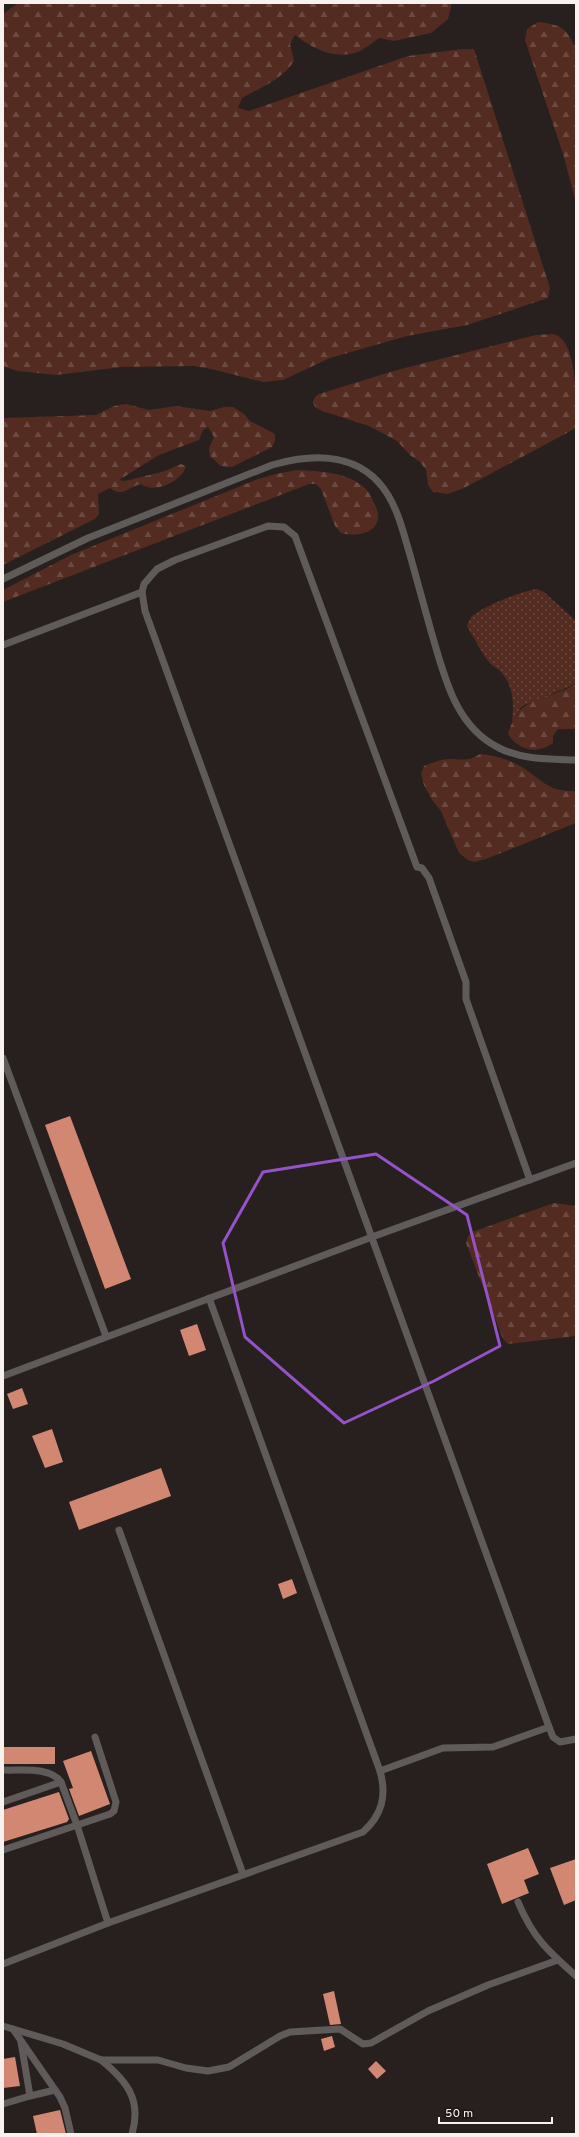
<svg xmlns="http://www.w3.org/2000/svg" width="579" height="2137" font-family="Overpass,sans-serif">
  <defs>
    <pattern id="green-dots" width="8" height="8" patternUnits="userSpaceOnUse"><rect width="8" height="8" fill="#532b20"/><path d="M2 2h.1M6 6h.1" fill="none" stroke="#6c4a41" stroke-width="1.8" stroke-linecap="round"/></pattern>
    <pattern id="forest-firs" width="22" height="20" patternUnits="userSpaceOnUse"><rect width="22" height="20" fill="#532b20"/><path d="M5 1l3.5 6h-7zM16 11l3.5 6h-7z" fill="#6c4a41"/></pattern>
  </defs>
  <rect width="100%" height="100%" fill="#28201e"/>
  <path fill="url(#green-dots)" d="M 537,589 L 544,592 L 576,621 L 576,684 L 522,706 L 512,722 C 514,703 514,687 501,672 C 497,668 492,666 489,662 C 480,651 475,638 467,627 C 468,622 470,617 475,614 C 490,604 519,592 537,589 Z"/>
  <g fill="url(#forest-firs)">
    <path d="M 18,3 L 452,3 L 448,19 L 431,33 L 394,41 L 379,38 C 373,42 365,49 358,52 C 335,60 313,49 295,35 L 290,44 L 294,61 C 283,79 260,88 242,98 L 238,108 L 249,111 L 408,56 L 462,49 L 474,49 L 550,288 L 548,298 L 467,325 L 407,336 L 330,358 L 283,380 L 263,382 L 211,369 L 194,366 L 122,367 L 56,375 L 17,371 L 3,366 L 3,14 Z"/>
    <path d="M 538,22 C 562,25 565,27 576,48 L 576,202 L 563,154 L 525,40 L 527,29 Z"/>
    <path d="M 553,334 C 579,339 576,407 576,428 L 464,488 L 448,494 L 433,492 L 428,485 L 426,470 L 420,462 L 410,455 L 397,441 L 369,426 L 322,411 L 315,407 L 313,402 L 315,397 L 319,394 L 397,370 L 536,335 Z"/>
    <path d="M 126,404 L 149,410 L 176,406 L 210,411 L 224,407 L 233,407 L 244,414 L 250,421 L 275,434 L 275,441 L 272,447 L 232,467 L 221,466 L 210,456 L 209,448 L 214,437 L 208,427 L 203,430 L 199,440 L 159,455 L 119,480 L 125,481 L 165,471 L 181,464 L 186,466 C 182,482 154,494 141,484 C 127,487 124,498 110,488 L 98,494 L 99,514 L 95,519 L 3,565 L 3,418 L 96,415 L 114,406 Z"/>
    <path d="M 297,470 C 319,471 348,472 365,488 C 369,492 371,497 373,501 C 389,528 364,539 341,533 L 335,526 L 321,489 L 316,484 L 309,484 L 3,602 L 3,590 L 71,555 L 258,479 L 276,474 Z"/>
    <path d="M 576,684 L 576,729 L 558,729 L 553,736 L 553,743 C 537,755 518,750 508,734 C 520,693 545,702 576,684 Z"/>
    <path d="M 480,754 C 496,755 517,762 529,772 C 547,785 553,792 576,791 L 576,823 L 486,859 L 474,862 L 468,860 L 459,853 L 441,811 L 432,800 L 424,785 L 421,773 L 424,766 C 432,763 441,759 449,759 C 463,759 468,762 480,754 Z"/>
    <polygon points="554,1203 576,1206 576,1336 508,1344 503,1339 466,1243 468,1236 472,1232"/>
  </g>
  <g fill="#d28773">
    <polygon points="70,1116 131,1279 105,1289 45,1125"/>
    <polygon points="197,1324 206,1350 189,1356 180,1330"/>
    <polygon points="22,1388 28,1404 13,1409 7,1394"/>
    <polygon points="52,1429 63,1462 45,1468 32,1436"/>
    <polygon points="161,1468 171,1496 79,1530 69,1502"/>
    <polygon points="292,1579 297,1593 283,1599 278,1584"/>
    <rect x="3" y="1747" width="52" height="17"/>
    <polygon points="91,1751 110,1804 79,1816 69,1789 73,1788 63,1761"/>
    <polygon points="59,1792 69,1819 67,1822 3,1842 3,1810"/>
    <polygon points="528,1848 539,1874 524,1880 529,1893 502,1904 487,1864"/>
    <polygon points="576,1859 576,1900 564,1905 550,1868"/>
    <polygon points="334,1991 341,2024 330,2025 323,1994"/>
    <polygon points="332,2036 335,2047 324,2051 321,2039"/>
    <polygon points="15,2057 20,2086 3,2088 3,2059"/>
    <polygon points="376,2061 386,2071 377,2079 368,2069"/>
    <polygon points="60,2110 66,2134 37,2134 33,2116"/>
  </g>
  <g fill="none" stroke-linecap="round" stroke-linejoin="round">
    <g stroke="#5f5b5a" stroke-width="7">
      <path d="M 3,579 L 88,538 L 272,465 C 314,453 362,452 388,495 C 399,513 404,535 410,555 C 417,580 424,605 431,631 C 444,674 454,726 499,748 C 523,760 550,759 576,760"/>
      <polyline points="3,645 142,592"/>
      <polyline points="3,1058 106,1336"/>
      <polyline points="530,1180 466,999 466,982 429,878 422,868 417,867 295,536 284,527 268,526 175,560 157,569 144,584 142,592 145,611 549,1727"/>
      <polyline points="209,1298 380,1771"/>
      <polyline points="3,1376 372,1237 576,1163"/>
      <polyline points="119,1530 243,1874"/>
      <path d="M 3,1770 C 21,1771 49,1766 61,1782 L 77,1825 L 108,1923"/>
      <polyline points="3,1802 61,1782"/>
      <polyline points="3,1850 110,1814 114,1811 116,1802 95,1737"/>
      <path d="M 518,1902 C 533,1938 548,1951 576,1976"/>
      <path d="M 3,1964 L 108,1923 L 363,1832 C 382,1815 387,1796 380,1771 L 443,1748 L 493,1747 L 549,1727 L 553,1737 L 560,1742 L 576,1739"/>
      <polyline points="3,2026 13,2029 60,2097 65,2108 71,2134"/>
      <polyline points="13,2029 63,2044 101,2060 158,2060 186,2068 208,2071 229,2067 280,2036 290,2032 340,2029 363,2044 371,2043 428,2011 488,1985 558,1960"/>
      <path d="M 101,2060 C 127,2081 142,2100 132,2134"/>
      <polyline points="30,2096 55,2090"/>
      <polyline points="3,2104 30,2096 21,2042"/>
    </g>
  </g>
  <path fill="none" stroke="#9453c9" stroke-width="3" stroke-linejoin="round" d="M 376,1154 L 467,1215 L 500,1346 L 434,1381 L 344,1423 L 245,1337 L 223,1243 L 263,1172 Z"/>
  <rect width="579" height="2137" fill="none" stroke="#f7f1f0" stroke-width="8"/>
  <path d="M439 2117v6h113v-6" fill="none" stroke="#f7f1f0" stroke-width="2"/>
  <text x="445" y="2117" font-size="12" fill="#f7f1f0" stroke="#1e1715" stroke-width="3" paint-order="stroke">50 m</text>
</svg>
